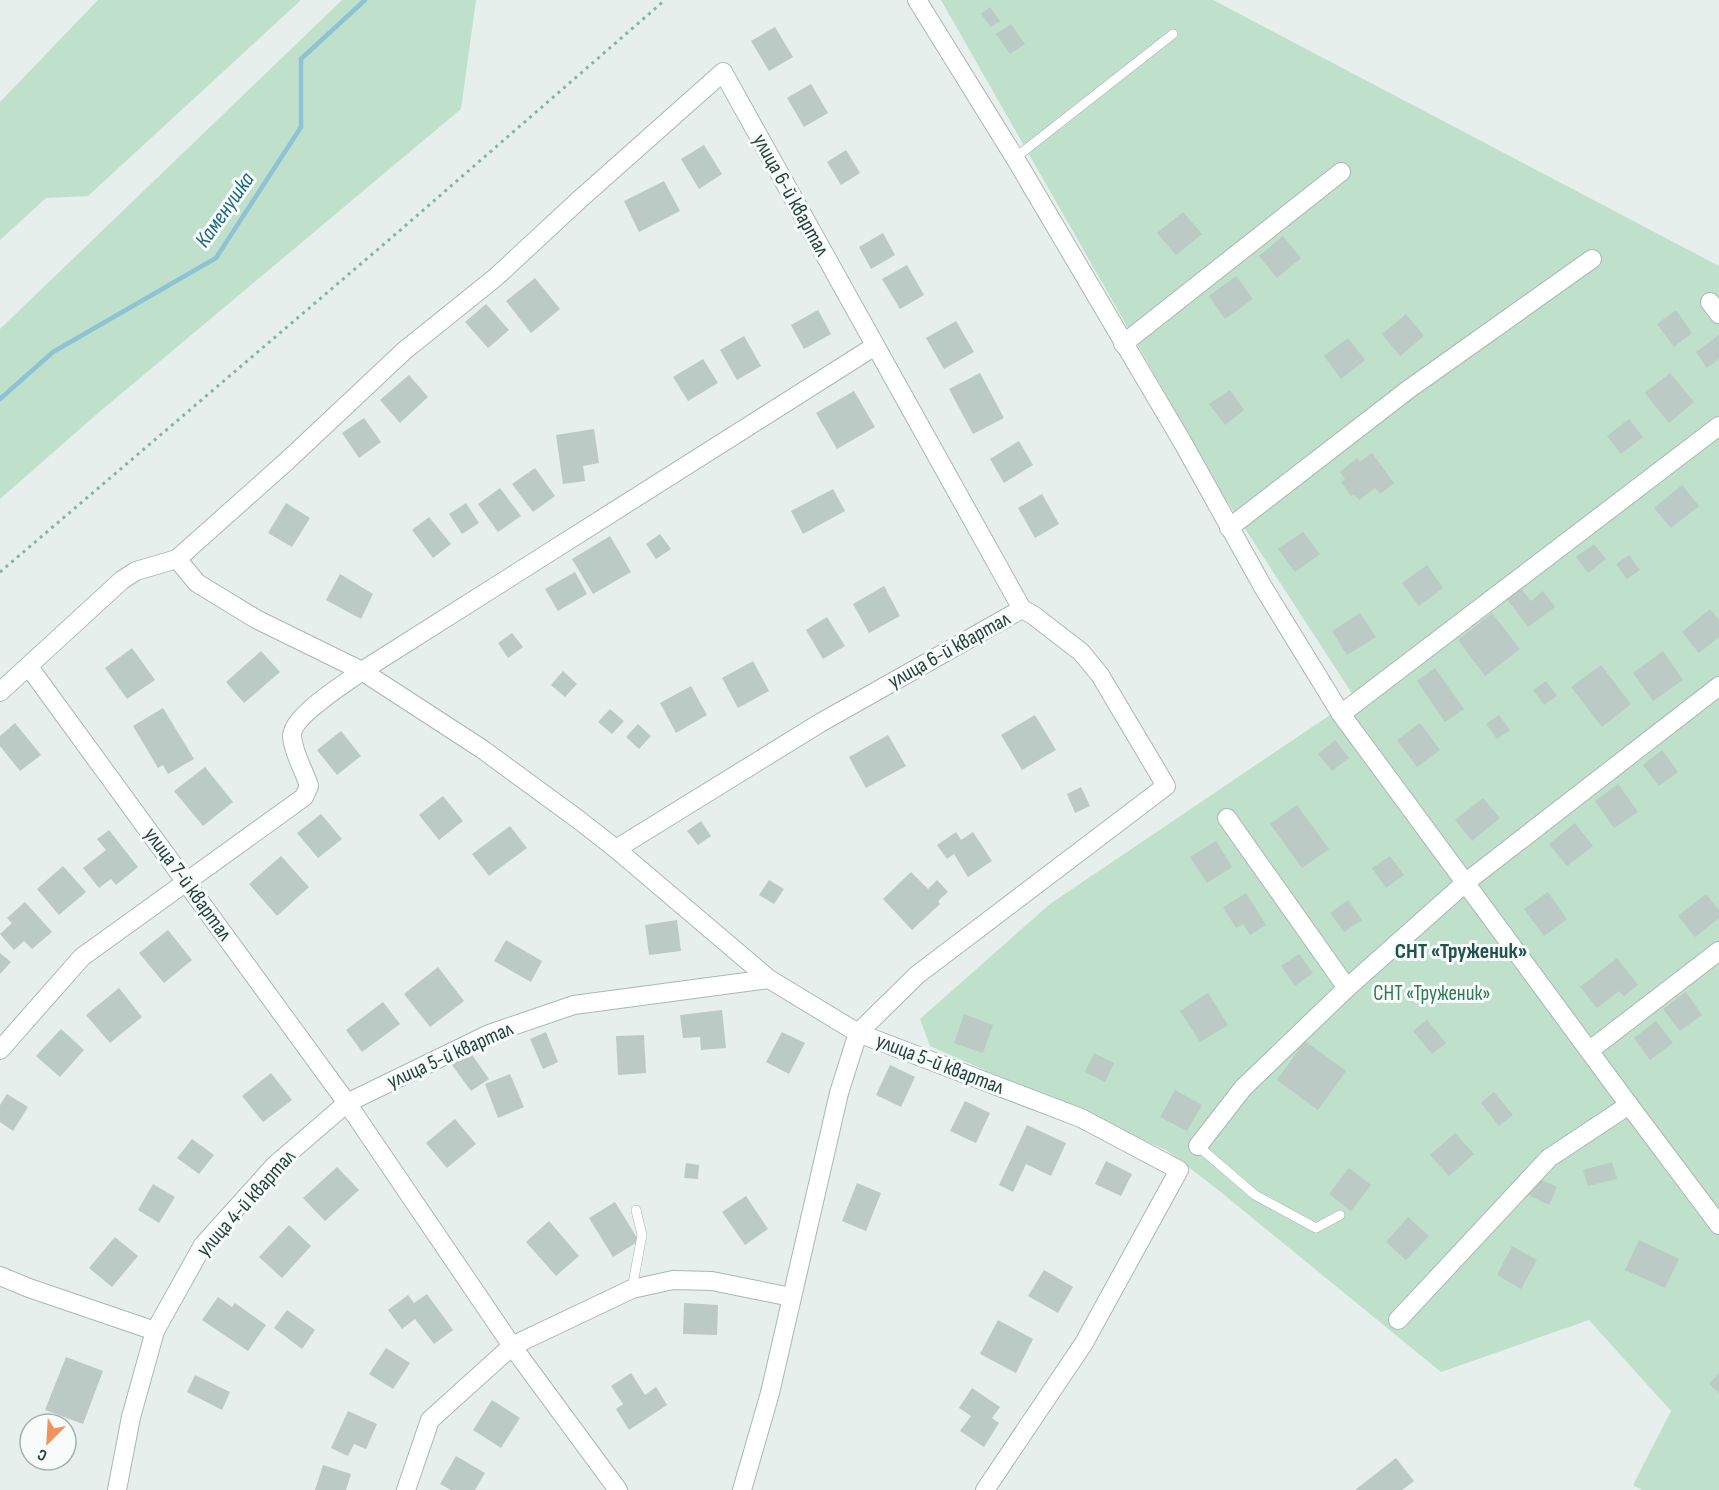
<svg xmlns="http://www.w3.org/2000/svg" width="1719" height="1490" font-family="'Sofia Sans Condensed',sans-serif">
  <rect width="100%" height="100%" fill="#e6efec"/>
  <g fill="#bfe0cb">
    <polygon points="98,0 301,0 88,196 46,198 0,240 0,102"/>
    <polygon points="342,0 476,0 461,109 97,414 0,499 0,329"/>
    <polygon points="941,0 1213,0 1719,266 1719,1490 1642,1490 1633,1485 1671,1411 1589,1320 1441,1372 1217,1189 1166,1150 930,1046 920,1019 1050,904 1355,698 1225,498"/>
  </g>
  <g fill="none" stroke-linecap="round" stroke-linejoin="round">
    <polyline stroke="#8ec2d4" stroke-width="4.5" points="0,399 53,352 216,258 301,127 301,59 365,0"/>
  </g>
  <g fill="#bbcac5">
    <polygon points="990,7 1000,21 991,27 981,14"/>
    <polygon points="1011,24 1025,44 1010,54 996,34"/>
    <polygon points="775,27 793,57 769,71 751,41"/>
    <polygon points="811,84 828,113 804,127 787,98"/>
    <polygon points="704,145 722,174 699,189 681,159"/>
    <polygon points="846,150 860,173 841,185 827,162"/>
    <polygon points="664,181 680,211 639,232 624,201"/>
    <polygon points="1183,212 1202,234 1176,255 1157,233"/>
    <polygon points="883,233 895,255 871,269 859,247"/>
    <polygon points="1283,236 1301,258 1277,278 1259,256"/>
    <polygon points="907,265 924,295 900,309 882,279"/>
    <polygon points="1236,276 1253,299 1225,319 1209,296"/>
    <polygon points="535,278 560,309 531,333 506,301"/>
    <polygon points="486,304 509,330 488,348 465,322"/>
    <polygon points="818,310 831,334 804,349 791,325"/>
    <polygon points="1676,310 1692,333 1674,347 1657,324"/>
    <polygon points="1406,314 1424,336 1400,356 1382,334"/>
    <polygon points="956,321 974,352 944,369 926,338"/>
    <polygon points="1719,335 1719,359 1707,368 1696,352"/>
    <polygon points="744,336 761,366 737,380 720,350"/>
    <polygon points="1348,338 1365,360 1341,379 1324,356"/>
    <polygon points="703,359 718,383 688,401 673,377"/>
    <polygon points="980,373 1004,418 973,434 949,389"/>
    <polygon points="1670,373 1694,402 1669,423 1645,393"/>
    <polygon points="409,375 428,397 400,423 380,400"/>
    <polygon points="1230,390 1244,410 1225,425 1209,404"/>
    <polygon points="854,391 875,427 837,449 816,413"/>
    <polygon points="364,418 381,442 359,458 342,433"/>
    <polygon points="1629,419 1643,437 1621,454 1607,436"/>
    <polygon points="594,429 599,463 583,466 585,481 563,484 556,435"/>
    <polygon points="1019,441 1033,465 1004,483 990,459"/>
    <polygon points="1372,453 1394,483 1380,494 1375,488 1359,500 1354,494 1351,496 1341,482 1345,479 1340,472 1357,458 1360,462"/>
    <polygon points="535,468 555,496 533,512 512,484"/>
    <polygon points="1682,485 1699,506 1671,528 1654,508"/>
    <polygon points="500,488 521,516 498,532 478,504"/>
    <polygon points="833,489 845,511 803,534 791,511"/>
    <polygon points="1042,494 1059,524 1035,538 1018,508"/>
    <polygon points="286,503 310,518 292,547 268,533"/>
    <polygon points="466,503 479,523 462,534 449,514"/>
    <polygon points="429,517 451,544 433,558 412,530"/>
    <polygon points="1303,532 1320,554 1295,572 1278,549"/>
    <polygon points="660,534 671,549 656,559 646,544"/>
    <polygon points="610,536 631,572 593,594 572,559"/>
    <polygon points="1594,544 1606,559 1588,573 1576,557"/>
    <polygon points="1629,555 1640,570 1627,579 1616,564"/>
    <polygon points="1427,565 1443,588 1419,606 1402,583"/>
    <polygon points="575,572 587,594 558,611 545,589"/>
    <polygon points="340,574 373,594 361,619 326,600"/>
    <polygon points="884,586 900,616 869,633 853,604"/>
    <polygon points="1520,587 1531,601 1543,591 1555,607 1528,627 1506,598"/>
    <polygon points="1710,609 1719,620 1719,637 1699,653 1682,632"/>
    <polygon points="1360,613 1376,637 1347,655 1332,631"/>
    <polygon points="1492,613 1520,649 1485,676 1458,640"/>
    <polygon points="827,617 845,646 823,659 806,630"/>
    <polygon points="512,633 523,647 508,658 498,643"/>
    <polygon points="132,648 155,680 127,699 105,668"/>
    <polygon points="261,651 280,672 244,703 226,682"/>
    <polygon points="1663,651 1683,680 1653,701 1633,673"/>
    <polygon points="753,661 769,691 738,708 722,678"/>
    <polygon points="1601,665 1631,704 1602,727 1571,687"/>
    <polygon points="1435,668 1464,709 1445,722 1417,681"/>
    <polygon points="563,671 577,684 565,697 551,685"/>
    <polygon points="1546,681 1557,696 1544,705 1533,690"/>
    <polygon points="691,686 707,715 676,733 660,703"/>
    <polygon points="163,708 194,759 168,774 163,765 158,768 133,726"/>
    <polygon points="610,709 624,721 612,734 598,722"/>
    <polygon points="1035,715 1056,750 1022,770 1001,735"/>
    <polygon points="1499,715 1510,730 1497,739 1486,724"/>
    <polygon points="15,723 41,755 20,771 0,746 0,736"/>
    <polygon points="1420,723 1440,750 1417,767 1397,740"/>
    <polygon points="638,724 651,736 639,749 626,737"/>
    <polygon points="341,731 361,756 337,775 317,750"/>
    <polygon points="888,735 906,766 866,788 849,757"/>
    <polygon points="1335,740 1349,758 1332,771 1318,754"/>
    <polygon points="1662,750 1678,772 1659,786 1643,765"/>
    <polygon points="205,767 233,802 203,826 174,791"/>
    <polygon points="1618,784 1638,812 1614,828 1595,801"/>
    <polygon points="1081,787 1090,806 1075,813 1067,794"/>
    <polygon points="443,796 463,821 439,840 419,815"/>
    <polygon points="1483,798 1500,818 1472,841 1455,820"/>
    <polygon points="1297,805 1329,849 1302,868 1270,824"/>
    <polygon points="321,814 342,839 318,858 297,833"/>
    <polygon points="701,821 711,836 698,845 687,831"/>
    <polygon points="1575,823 1593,846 1567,866 1549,844"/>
    <polygon points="510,826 527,848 489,876 472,854"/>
    <polygon points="109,830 138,867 116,885 111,879 99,888 83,868 106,850 97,839"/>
    <polygon points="956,832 961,840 973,832 992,861 968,877 954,854 947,859 937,845"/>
    <polygon points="1216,841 1232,867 1207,883 1190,857"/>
    <polygon points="281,856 309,887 277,916 249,884"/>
    <polygon points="1390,856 1404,875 1386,888 1372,868"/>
    <polygon points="63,866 86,892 59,915 37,889"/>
    <polygon points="911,872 928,889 937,880 948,892 938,901 940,904 912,930 883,899"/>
    <polygon points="769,880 784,889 774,904 759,895"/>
    <polygon points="1548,892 1567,919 1544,936 1524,909"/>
    <polygon points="1246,893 1266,925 1250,935 1243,924 1236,928 1223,907"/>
    <polygon points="1706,894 1719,910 1719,918 1695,937 1678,916"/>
    <polygon points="1348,900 1362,920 1344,932 1330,913"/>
    <polygon points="25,902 52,932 32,949 24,941 14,950 0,934 12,923 7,918"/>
    <polygon points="677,920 681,951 649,955 645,925"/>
    <polygon points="168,930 192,960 164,983 139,953"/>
    <polygon points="506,940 542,961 531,982 494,961"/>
    <polygon points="0,953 11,962 0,974"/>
    <polygon points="1299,954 1313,973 1295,986 1281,966"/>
    <polygon points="1617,958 1638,985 1624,996 1619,991 1597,1008 1580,987"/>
    <polygon points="438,967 464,1001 430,1027 404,994"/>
    <polygon points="119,988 142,1017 110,1043 86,1015"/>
    <polygon points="1686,992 1702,1015 1680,1031 1663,1009"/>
    <polygon points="1208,993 1228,1025 1200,1042 1180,1011"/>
    <polygon points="383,1002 400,1024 362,1052 346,1030"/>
    <polygon points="722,1010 726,1048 701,1050 700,1037 683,1038 680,1015"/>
    <polygon points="964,1014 993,1025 983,1053 954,1043"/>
    <polygon points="1427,1020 1446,1043 1432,1054 1413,1031"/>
    <polygon points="1656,1021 1673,1043 1650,1060 1634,1038"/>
    <polygon points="61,1029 84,1050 60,1077 36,1056"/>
    <polygon points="546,1032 558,1062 543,1069 530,1039"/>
    <polygon points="782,1032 805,1043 789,1074 766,1062"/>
    <polygon points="644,1035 646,1073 618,1075 616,1036"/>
    <polygon points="1305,1041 1346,1071 1318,1110 1277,1080"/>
    <polygon points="470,1052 489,1079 471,1091 452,1065"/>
    <polygon points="1094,1053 1114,1063 1105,1082 1085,1072"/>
    <polygon points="890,1065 915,1077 901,1107 876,1095"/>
    <polygon points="271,1073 292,1100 263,1122 242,1096"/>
    <polygon points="510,1074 524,1107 498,1118 485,1084"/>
    <polygon points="1175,1090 1202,1105 1187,1131 1160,1117"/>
    <polygon points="1494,1092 1513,1115 1499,1126 1481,1103"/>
    <polygon points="7,1094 28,1107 13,1131 0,1122 0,1105"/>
    <polygon points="965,1101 990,1113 976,1143 950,1131"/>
    <polygon points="455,1119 476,1144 447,1168 426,1143"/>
    <polygon points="1027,1125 1066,1143 1051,1176 1026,1164 1013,1192 999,1185"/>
    <polygon points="1455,1133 1474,1154 1449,1176 1430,1155"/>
    <polygon points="192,1139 214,1155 199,1174 177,1158"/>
    <polygon points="1106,1161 1132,1174 1121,1196 1095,1184"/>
    <polygon points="1612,1162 1617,1179 1588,1186 1583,1170"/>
    <polygon points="686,1163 699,1165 698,1179 684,1178"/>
    <polygon points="337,1167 359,1190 325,1221 303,1198"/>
    <polygon points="1349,1168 1371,1185 1351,1211 1329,1194"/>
    <polygon points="1537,1178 1557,1187 1549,1205 1528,1195"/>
    <polygon points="857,1183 881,1193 866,1231 842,1221"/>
    <polygon points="153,1184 175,1197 159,1223 138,1210"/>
    <polygon points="746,1196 768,1229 745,1245 722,1212"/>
    <polygon points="615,1202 639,1241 613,1257 589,1218"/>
    <polygon points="1408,1217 1429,1236 1406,1260 1386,1242"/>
    <polygon points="549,1221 579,1256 556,1276 526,1242"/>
    <polygon points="289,1225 311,1246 282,1278 259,1257"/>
    <polygon points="115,1237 138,1256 112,1287 89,1268"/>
    <polygon points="1639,1240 1679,1259 1665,1288 1625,1270"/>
    <polygon points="1512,1246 1537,1260 1521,1289 1497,1275"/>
    <polygon points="1044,1270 1073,1287 1058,1313 1028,1296"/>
    <polygon points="427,1294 453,1330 434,1344 415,1319 402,1329 388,1310 408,1295 414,1303"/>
    <polygon points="218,1297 232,1307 235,1303 266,1325 248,1351 202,1320"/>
    <polygon points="684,1303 718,1305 717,1335 683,1334"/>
    <polygon points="287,1310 315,1330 302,1349 274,1328"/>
    <polygon points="998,1320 1033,1339 1016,1373 980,1354"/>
    <polygon points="386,1348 410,1363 393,1389 369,1374"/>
    <polygon points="66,1357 103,1371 83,1424 45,1410"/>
    <polygon points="631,1373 645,1395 656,1387 667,1405 629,1430 616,1409 623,1404 611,1386"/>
    <polygon points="1719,1373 1719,1393 1709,1384"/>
    <polygon points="195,1375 230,1392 222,1410 187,1392"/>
    <polygon points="972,1388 1000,1407 992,1418 999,1423 984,1447 960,1431 971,1416 959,1408"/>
    <polygon points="492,1400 520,1418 501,1448 473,1430"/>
    <polygon points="348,1411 377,1424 366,1449 354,1444 348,1456 331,1448"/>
    <polygon points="456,1456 485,1473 475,1490 451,1490 440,1484"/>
    <polygon points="1396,1458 1414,1481 1402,1490 1355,1490"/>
    <polygon points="323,1465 351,1474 346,1490 315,1490"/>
  </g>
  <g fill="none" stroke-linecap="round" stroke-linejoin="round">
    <g stroke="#a8b8b4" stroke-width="10">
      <g id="lane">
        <polyline points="1015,158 1173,34"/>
        <polyline points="1198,1146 1255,1195 1316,1228 1340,1215"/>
        <polyline points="632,1289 642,1235 636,1210"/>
      </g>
    </g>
    <g stroke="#a8b8b4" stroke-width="20">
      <g id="street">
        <polyline points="917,0 1015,158 1183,443 1263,587 1341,714 1629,1105 1719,1225"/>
        <polyline points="1710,302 1719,314"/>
        <polyline points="1123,344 1341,172"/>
        <polyline points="1229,528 1409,389 1592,259"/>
        <polyline points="29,667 347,1103 512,1346 618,1490"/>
        <polyline points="0,692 122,580 136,571 177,559"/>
        <polyline points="1341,714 1719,426"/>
        <polyline points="1227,818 1347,988"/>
        <polyline points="616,849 579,820 482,749 362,671 256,619 197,583 177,559 288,460 404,351 496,277 579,200 723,72 1022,609"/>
        <polyline points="769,979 616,849 820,723 1022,609"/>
        <path d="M 0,1050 L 82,957 L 304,797 L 309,786 C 304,770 294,755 292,737 C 290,717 346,683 362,671 L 875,346"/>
        <polyline points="1590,1050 1719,951"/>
        <polyline points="1198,1146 1243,1088 1347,988 1465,883 1719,686"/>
        <polyline points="0,1276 29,1288 155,1331"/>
        <polyline points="1398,1320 1549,1158 1629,1105"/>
        <polyline points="117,1490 131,1417 155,1331 203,1245 275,1165 347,1103 489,1034 574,1005 769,979 858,1033 1081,1118 1179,1170 1084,1343 985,1490"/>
        <polyline points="406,1490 430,1420 512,1346 632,1289 673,1280 712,1281 791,1297"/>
        <polyline points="742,1490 770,1393 839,1093 858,1033 917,975 1166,786 1100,675 1081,652 1033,615 1022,609"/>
      </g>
    </g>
    <polyline stroke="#86b3a9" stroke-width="3" stroke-dasharray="3 4.5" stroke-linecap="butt" points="0,572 390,239 665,0"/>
    <use href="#lane" stroke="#fff" stroke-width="9"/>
    <use href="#street" stroke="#fff" stroke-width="18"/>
  </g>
  <g text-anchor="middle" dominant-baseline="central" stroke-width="6" stroke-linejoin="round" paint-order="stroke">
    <g font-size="21" fill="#24423c" stroke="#f7fbf9">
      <text transform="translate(791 195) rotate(61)">улица 6-й квартал</text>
      <text transform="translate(949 650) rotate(-29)">улица 6-й квартал</text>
      <text transform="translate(188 884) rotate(54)">улица 7-й квартал</text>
      <text transform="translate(450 1055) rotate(-24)">улица 5-й квартал</text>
      <text transform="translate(940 1064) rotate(21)">улица 5-й квартал</text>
      <text transform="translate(246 1203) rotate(-48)">улица 4-й квартал</text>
    </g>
    <g font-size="21" fill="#2d7952" stroke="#f7fbf9">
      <text x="1432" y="993">СНТ «Труженик»</text>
    </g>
    <g font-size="22" font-style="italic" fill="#1c657f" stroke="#f7fbf9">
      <text transform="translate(225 210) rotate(-55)">Каменушка</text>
    </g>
    <g font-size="22" font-weight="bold" fill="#1f544d" stroke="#f7fbf9">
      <text x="1461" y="951">СНТ «Труженик»</text>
    </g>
  </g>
  <g transform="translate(48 1442) rotate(204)"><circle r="28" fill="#f7fbf9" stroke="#a3b1ad" stroke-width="1.5"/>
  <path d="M0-4.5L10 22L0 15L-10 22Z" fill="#f3925f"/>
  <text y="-9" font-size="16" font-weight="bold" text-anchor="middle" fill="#24423c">С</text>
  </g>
</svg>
